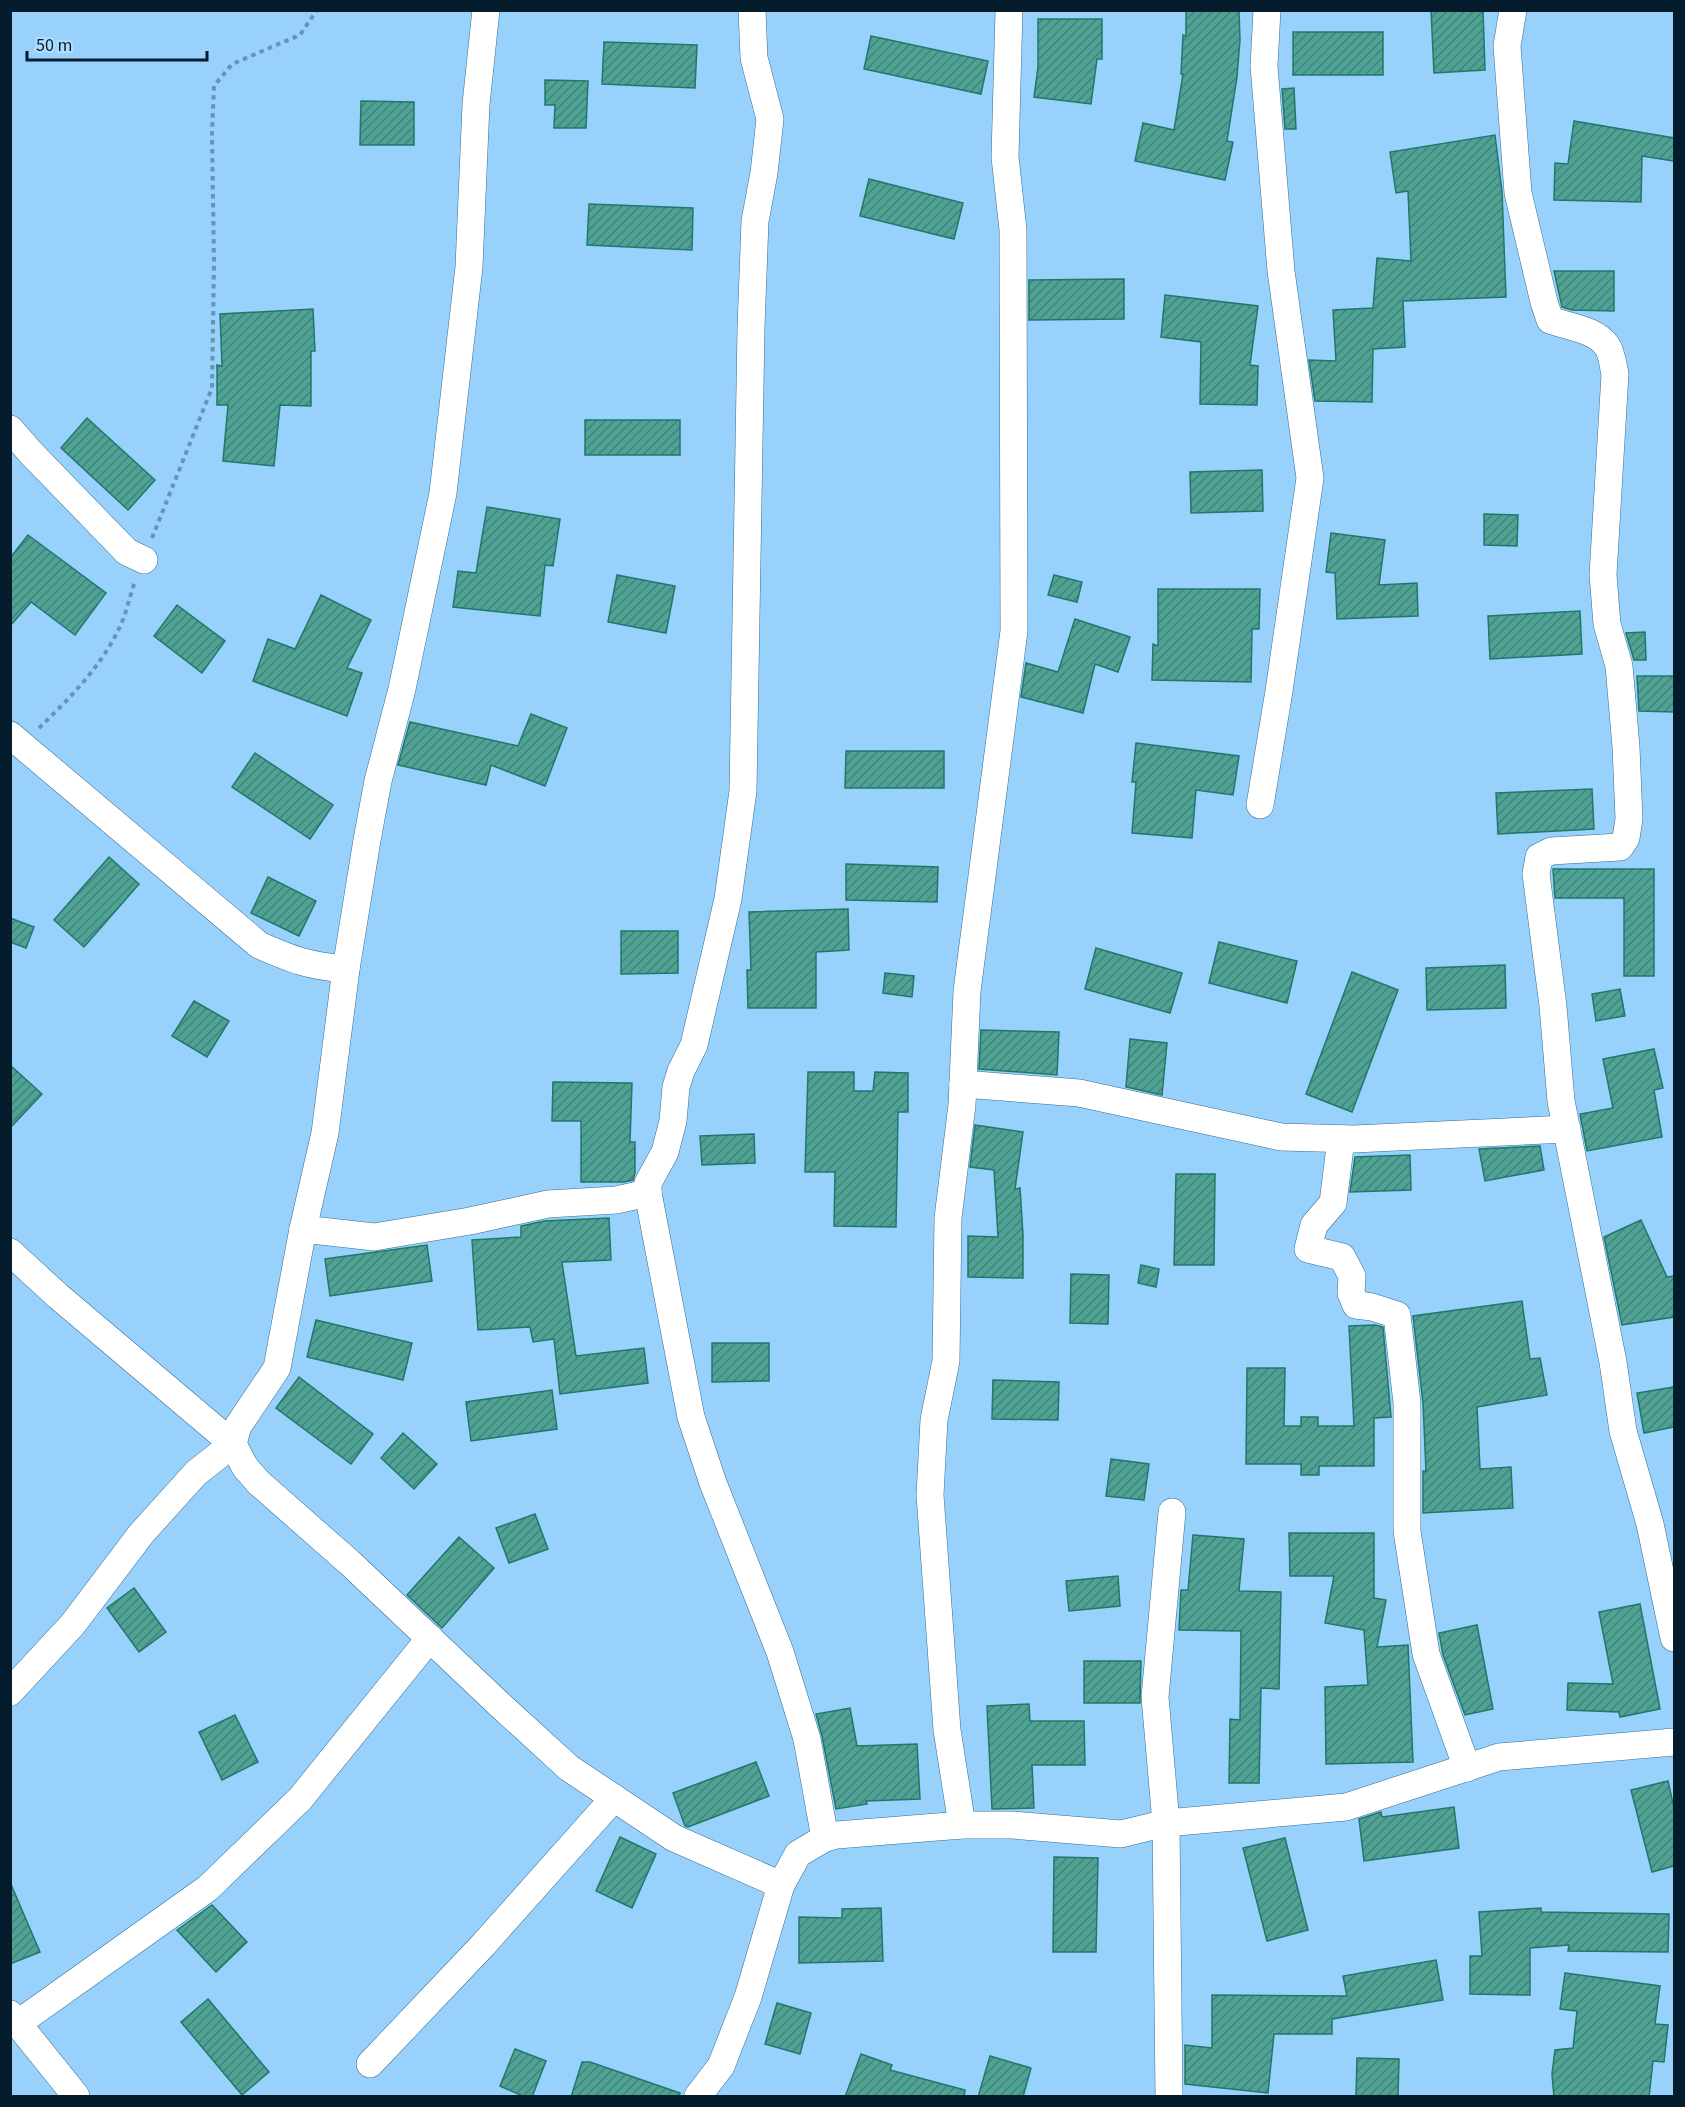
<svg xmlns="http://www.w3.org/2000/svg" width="1685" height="2107" font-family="'Source Sans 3',sans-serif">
  <defs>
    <pattern id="building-hatch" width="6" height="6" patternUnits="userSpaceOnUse" patternTransform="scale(1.5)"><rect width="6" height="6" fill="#50a294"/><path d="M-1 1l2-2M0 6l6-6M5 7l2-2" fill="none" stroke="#408379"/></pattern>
  </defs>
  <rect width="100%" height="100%" fill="#98d1fb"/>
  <g fill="url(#building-hatch)" stroke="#1f786b" stroke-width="1.5">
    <polygon points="1186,10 1239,10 1240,40 1237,77 1227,141 1233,142 1225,180 1135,161 1143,123 1174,130 1183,74 1181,74 1183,35 1186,36"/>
    <polygon points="1431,10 1483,10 1485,70 1434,73"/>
    <polygon points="1038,19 1102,19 1102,59 1097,59 1091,104 1034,97 1038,67"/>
    <rect x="1293" y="32" width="90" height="43"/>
    <polygon points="871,36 988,61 981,94 864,69"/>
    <polygon points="604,42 697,45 695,88 602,84"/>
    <polygon points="545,80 588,81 586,128 554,128 555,105 545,105"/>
    <polygon points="1294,88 1296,129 1285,129 1282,89"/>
    <polygon points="361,101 414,102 414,145 360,145"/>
    <polygon points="1574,121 1674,138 1674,161 1642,156 1641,202 1554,200 1555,163 1568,164"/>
    <polygon points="1495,135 1502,192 1506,297 1403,301 1405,347 1373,349 1372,402 1315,401 1309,360 1336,361 1333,310 1373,308 1377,258 1411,261 1408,191 1396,193 1390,152"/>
    <polygon points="869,179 963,203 954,239 860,216"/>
    <polygon points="589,204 693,208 692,250 587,245"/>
    <polygon points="1554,271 1614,271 1614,311 1572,310 1562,307"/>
    <polygon points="1124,279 1124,319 1029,320 1029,280"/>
    <polygon points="1165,295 1258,306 1250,365 1258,366 1257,405 1200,404 1201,342 1161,337"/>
    <polygon points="313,309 315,351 311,351 311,406 280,405 274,466 223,461 228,405 217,405 217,365 222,366 220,314"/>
    <polygon points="87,418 155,480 128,510 61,448"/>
    <rect x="585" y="420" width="95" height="35"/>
    <polygon points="1262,470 1263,511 1191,513 1190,472"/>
    <polygon points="487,507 560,519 553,566 545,565 540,616 453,607 458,571 476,573"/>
    <polygon points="1484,514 1518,515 1517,546 1484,545"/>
    <polygon points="1331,533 1385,540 1379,585 1417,583 1418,616 1337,619 1335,573 1326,572"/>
    <polygon points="28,535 106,593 75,635 31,602 10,626 10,558"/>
    <polygon points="617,575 675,586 666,633 608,622"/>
    <polygon points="1054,575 1082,582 1077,602 1048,595"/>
    <polygon points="1158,589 1260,589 1259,629 1252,629 1251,682 1152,680 1153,644 1158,646"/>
    <polygon points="321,595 371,620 347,668 362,673 347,716 253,681 268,639 295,649"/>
    <polygon points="177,605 225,641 202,673 154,636"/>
    <polygon points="1580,611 1582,654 1490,659 1488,616"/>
    <polygon points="1075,619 1130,637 1118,672 1095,664 1083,713 1021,697 1026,663 1058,672"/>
    <polygon points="1645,632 1646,660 1634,660 1626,633"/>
    <polygon points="1637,676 1674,676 1674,712 1639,711"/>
    <polygon points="531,714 567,728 545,786 491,765 486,785 398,765 410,722 518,746"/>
    <polygon points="1136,743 1239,756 1233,795 1196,790 1192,838 1132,833 1136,782 1132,782"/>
    <polygon points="846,751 944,751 944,788 845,788"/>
    <polygon points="255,753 333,805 310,839 232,787"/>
    <polygon points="1592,789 1594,829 1498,834 1496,793"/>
    <polygon points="109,857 139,884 84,947 54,920"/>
    <polygon points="846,864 938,867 937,902 846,900"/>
    <polygon points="1553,869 1654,869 1654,976 1624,976 1624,898 1555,898"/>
    <polygon points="268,877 316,901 299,936 251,913"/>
    <polygon points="848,909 849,950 816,952 816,1008 748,1008 747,970 751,970 749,912"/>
    <polygon points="10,918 34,927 26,948 10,942"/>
    <polygon points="621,931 678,931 678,973 621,974"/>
    <polygon points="1219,942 1297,961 1287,1003 1209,983"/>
    <polygon points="1096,948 1182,973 1170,1013 1085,989"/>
    <polygon points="1505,965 1506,1008 1427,1010 1426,968"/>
    <polygon points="1352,972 1398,990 1352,1112 1306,1094"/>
    <polygon points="885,973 914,976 912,997 883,993"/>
    <polygon points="1620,989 1625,1016 1596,1021 1592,994"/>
    <polygon points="194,1001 229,1021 207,1057 172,1036"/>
    <polygon points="981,1030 1059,1032 1057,1075 979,1069"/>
    <polygon points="1130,1039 1167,1043 1162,1095 1126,1087"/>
    <polygon points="1654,1049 1663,1088 1654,1090 1662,1137 1587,1151 1580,1114 1613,1108 1603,1059"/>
    <polygon points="10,1065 42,1094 10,1128"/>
    <polygon points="808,1072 854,1072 854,1091 873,1091 875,1072 908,1073 908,1112 898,1112 896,1227 834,1226 835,1172 805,1172"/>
    <polygon points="553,1082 632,1083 630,1142 635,1142 635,1173 633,1180 624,1182 581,1182 581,1121 552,1121"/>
    <polygon points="975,1125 1023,1132 1015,1189 1020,1188 1023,1235 1023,1278 968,1277 968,1236 998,1237 994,1170 970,1167"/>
    <polygon points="754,1134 755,1163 702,1165 700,1136"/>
    <polygon points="1540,1146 1544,1170 1485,1181 1479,1149"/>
    <polygon points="1410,1155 1411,1190 1350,1192 1355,1157"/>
    <polygon points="1176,1174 1215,1174 1214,1265 1174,1265"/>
    <polygon points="609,1218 611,1260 562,1262 576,1356 644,1348 648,1383 560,1394 554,1339 533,1342 530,1327 478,1330 472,1240 521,1237 521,1226 544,1221"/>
    <polygon points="1641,1220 1667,1277 1674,1276 1674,1317 1622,1325 1604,1237"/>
    <polygon points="427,1245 432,1281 330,1296 325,1259"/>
    <polygon points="1141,1265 1159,1269 1156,1287 1138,1283"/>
    <polygon points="1071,1274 1109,1275 1108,1324 1070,1323"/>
    <polygon points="1522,1301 1530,1359 1540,1358 1547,1395 1477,1407 1480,1469 1511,1467 1513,1508 1423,1513 1423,1471 1426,1471 1423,1403 1413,1316"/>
    <polygon points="316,1320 412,1343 403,1380 307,1357"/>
    <polygon points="1375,1325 1383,1327 1391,1417 1374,1418 1374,1466 1319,1466 1319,1475 1301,1475 1301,1464 1246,1464 1247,1368 1285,1368 1284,1426 1301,1426 1301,1417 1318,1417 1318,1426 1354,1426 1349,1326"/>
    <polygon points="712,1343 769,1343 769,1381 712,1382"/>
    <polygon points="299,1377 373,1434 351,1464 276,1408"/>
    <polygon points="993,1380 1059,1382 1058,1420 992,1419"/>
    <polygon points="1674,1387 1674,1427 1644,1433 1637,1393"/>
    <polygon points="552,1390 557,1429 471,1441 466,1402"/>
    <polygon points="403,1433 437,1464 414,1489 381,1458"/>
    <polygon points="1111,1459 1149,1464 1144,1500 1106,1496"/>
    <polygon points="535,1514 548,1549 509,1563 496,1528"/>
    <polygon points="1289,1533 1374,1533 1374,1598 1386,1600 1377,1647 1408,1645 1413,1762 1326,1764 1325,1687 1368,1685 1364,1630 1325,1623 1334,1576 1290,1576"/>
    <polygon points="1193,1535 1244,1539 1239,1591 1281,1592 1279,1689 1261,1688 1259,1783 1229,1783 1230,1719 1240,1720 1241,1631 1179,1630 1181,1590 1188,1590"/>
    <polygon points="459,1537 494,1568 442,1628 407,1595"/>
    <polygon points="1118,1576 1120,1606 1069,1611 1066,1581"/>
    <polygon points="134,1588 166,1632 139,1652 107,1608"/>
    <polygon points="1640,1604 1660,1709 1620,1717 1619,1712 1567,1710 1568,1683 1613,1684 1599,1612"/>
    <polygon points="1477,1625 1493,1709 1465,1715 1443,1655 1439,1633"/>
    <polygon points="1084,1661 1141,1661 1140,1703 1084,1703"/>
    <polygon points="1029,1704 1030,1721 1084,1721 1085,1765 1032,1765 1034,1808 992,1809 987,1706"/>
    <polygon points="850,1708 857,1746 917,1744 920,1799 866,1801 867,1804 836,1809 822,1736 816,1714"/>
    <polygon points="235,1715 258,1762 222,1780 199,1732"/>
    <polygon points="756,1762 769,1796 688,1827 685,1826 673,1793"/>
    <polygon points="1668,1781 1674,1808 1674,1866 1652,1872 1631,1790"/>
    <polygon points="1454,1807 1459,1848 1364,1861 1359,1819 1381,1812 1382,1817"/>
    <polygon points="620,1837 656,1854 632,1908 596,1891"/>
    <polygon points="1285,1838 1308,1930 1267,1941 1243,1848"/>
    <polygon points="1054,1857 1098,1858 1096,1952 1053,1952"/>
    <polygon points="10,1882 40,1952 10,1964"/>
    <polygon points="212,1905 247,1942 216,1972 177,1930"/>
    <polygon points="881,1908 883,1961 799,1963 799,1917 842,1918 842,1909"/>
    <polygon points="1541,1908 1541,1912 1669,1914 1668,1952 1568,1951 1569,1945 1530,1948 1530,1995 1470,1994 1470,1956 1482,1956 1479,1912"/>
    <polygon points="1436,1960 1443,2000 1332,2019 1332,2034 1274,2034 1268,2093 1185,2084 1185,2045 1212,2048 1212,1995 1347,1996 1343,1976"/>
    <polygon points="1565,1973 1660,1986 1655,2024 1668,2025 1664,2062 1653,2061 1649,2097 1554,2097 1552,2074 1555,2050 1573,2048 1577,2011 1560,2009"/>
    <polygon points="208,1999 269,2072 242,2095 181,2022"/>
    <polygon points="777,2003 811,2013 800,2054 765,2044"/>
    <polygon points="515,2049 546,2061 532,2097 525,2097 500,2086"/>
    <polygon points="861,2054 892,2065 890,2070 965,2090 964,2097 845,2097"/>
    <polygon points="990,2056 1031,2068 1023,2097 978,2097"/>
    <polygon points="1357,2058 1399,2059 1398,2097 1356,2097"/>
    <polygon points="582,2062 590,2062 680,2093 679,2097 571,2097"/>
  </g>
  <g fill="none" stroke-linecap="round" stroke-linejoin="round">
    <g stroke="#356c92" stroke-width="28">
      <g id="street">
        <polyline points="486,10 476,104 469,267 443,493 402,689 378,781 367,840 346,969 325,1133 303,1229 277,1368 238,1426 233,1444 245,1467 259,1483 349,1562 500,1705 569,1768 674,1838 781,1885"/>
        <polyline points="752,10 754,58 770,119 764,173 755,221 751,328 743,791 728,899 694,1045 681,1071 676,1087 673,1121 665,1152 648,1183 648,1193 691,1417 713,1483 780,1652 807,1739 825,1838"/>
        <path d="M 1513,10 L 1507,46 L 1518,193 L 1544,302 L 1550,320 C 1569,327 1595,329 1607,346 C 1612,353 1613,366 1615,374 L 1603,575 L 1607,624 L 1619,666 L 1626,747 L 1629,819 L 1626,838 L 1620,847 L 1551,851 L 1539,857 L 1536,874 L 1553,1006 L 1561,1101 L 1613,1362 L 1623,1431 L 1650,1524 L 1674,1638"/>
        <polyline points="10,429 31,453 127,552 144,560"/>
        <path d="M 10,735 L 259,945 C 293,960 309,966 346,969"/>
        <polyline points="1260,805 1279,691 1310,478 1281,271 1264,66 1267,10"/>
        <polyline points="963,1084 1079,1093 1281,1137 1354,1139 1567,1129"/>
        <polyline points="1341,1139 1333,1203 1314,1225 1308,1249 1342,1257 1352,1276 1351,1293 1356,1305 1372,1307 1397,1315 1407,1403 1407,1531 1426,1654 1467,1768"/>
        <polyline points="303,1229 374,1237 470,1221 548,1204 616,1200 648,1193"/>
        <polyline points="10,1252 58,1296 233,1444 196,1473 141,1534 73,1624 10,1692"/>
        <polyline points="962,1825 947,1730 930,1495 934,1420 946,1361 948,1218 962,1105 967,991 1014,631 1013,230 1005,157 1009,10"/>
        <polyline points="10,2014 76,2096"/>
        <polyline points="17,2024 208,1888 300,1799 430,1638"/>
        <polyline points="370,2064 484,1944 614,1798"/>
        <polyline points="698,2096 721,2066 748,1997 781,1885 798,1854 825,1838 837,1835 962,1825 1012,1825 1121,1834 1166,1823 1346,1807 1499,1757 1674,1742"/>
        <polyline points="1169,2096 1166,1823 1155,1697 1172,1512"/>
      </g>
    </g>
    <g stroke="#6694b5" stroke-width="4" stroke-dasharray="4.5 4.5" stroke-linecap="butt">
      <polyline points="152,538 212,388 214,263 212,135 214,86 232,64 300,35 317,10"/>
      <path d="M 39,728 C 72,696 107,661 124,617 C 128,605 131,593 135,581"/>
    </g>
    <use href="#street" stroke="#fff" stroke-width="27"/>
  </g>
  <rect width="1685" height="2107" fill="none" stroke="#051c2c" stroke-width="24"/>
  <path d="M27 51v9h180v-9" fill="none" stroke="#051c2c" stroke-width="3"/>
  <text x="36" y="51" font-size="18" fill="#051c2c" stroke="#afddff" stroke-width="4.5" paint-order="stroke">50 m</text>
</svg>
